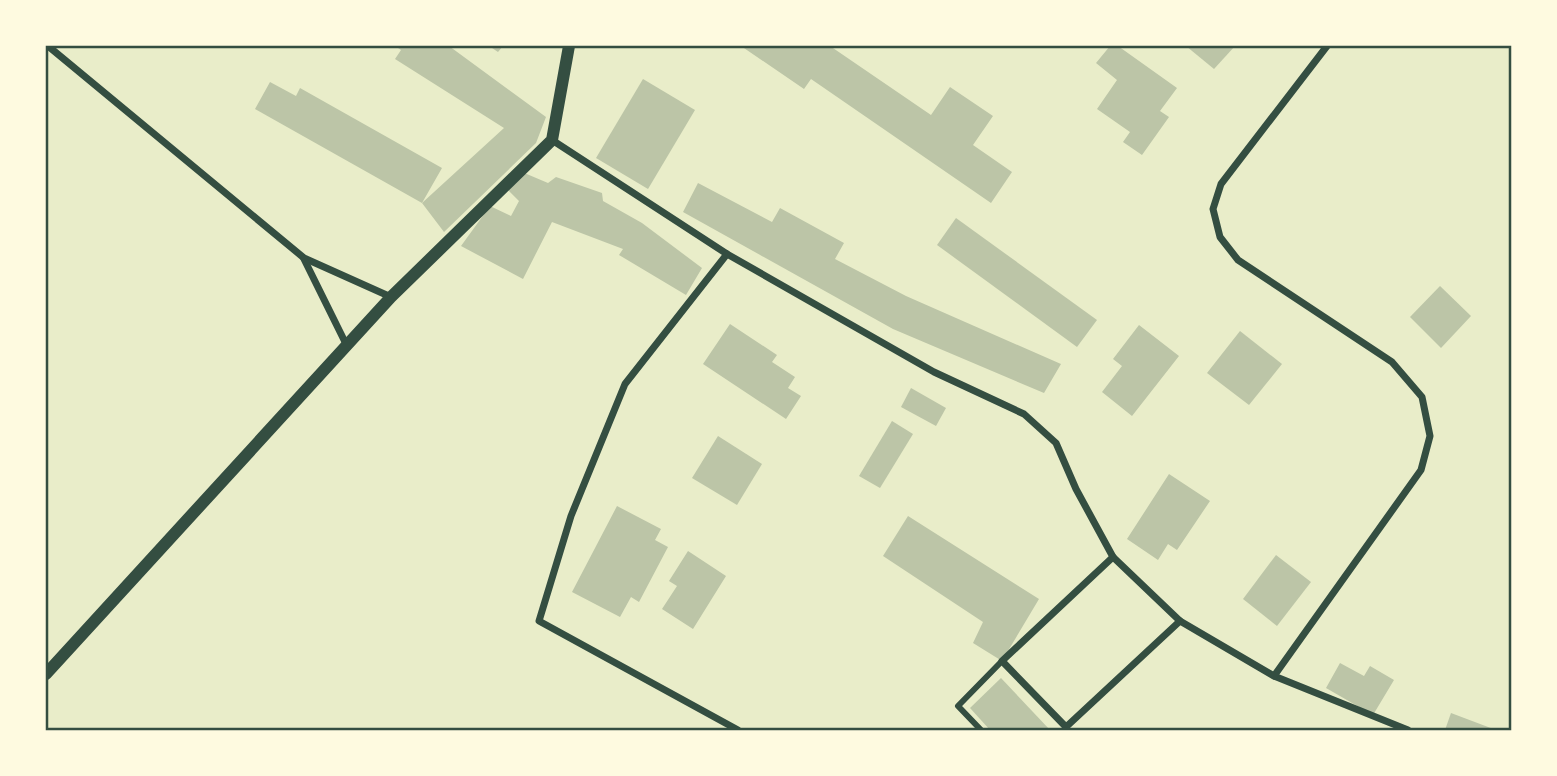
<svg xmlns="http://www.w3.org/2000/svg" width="1557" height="776" font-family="Ubuntu,sans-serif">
  <rect width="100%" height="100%" fill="#e9edc9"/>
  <g fill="#bcc5a7">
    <polygon points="395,46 449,46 546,117 536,143 444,232 422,203 504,128 395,59 401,50"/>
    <polygon points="489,46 503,46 498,52"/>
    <polygon points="741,46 830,46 931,115 950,87 993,116 973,145 1012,172 991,203 811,79 804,89"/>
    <polygon points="1110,46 1118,46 1177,88 1160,111 1169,117 1142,155 1123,142 1130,132 1097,109 1117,80 1096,63"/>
    <polygon points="1186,46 1235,46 1214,69"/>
    <polygon points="643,79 695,110 648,189 596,158"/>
    <polygon points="270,82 296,96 300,88 442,168 422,203 255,109"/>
    <polygon points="522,172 548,183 556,177 602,193 603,201 642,223 702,268 686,295 619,255 623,249 552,222 523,279 461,246 490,206 511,216 519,201 507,189"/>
    <polygon points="698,183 772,222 780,208 844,243 835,259 906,296 1061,364 1044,393 893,329 683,212"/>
    <polygon points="956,218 1097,320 1077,347 937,245"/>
    <polygon points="1440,286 1471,316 1441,348 1410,317"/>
    <polygon points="730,324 777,355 772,362 795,377 788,388 801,396 786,419 703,364"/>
    <polygon points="1139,325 1179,356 1132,416 1102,392 1122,366 1113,359"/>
    <polygon points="1240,331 1282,364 1249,405 1207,373"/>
    <polygon points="911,388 946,408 936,426 901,407"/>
    <polygon points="892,421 913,434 880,488 859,476"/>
    <polygon points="718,436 762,464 737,505 692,478"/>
    <polygon points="1169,474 1210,501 1177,550 1168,544 1158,560 1127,539"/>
    <polygon points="617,506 661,529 655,540 668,547 639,602 631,597 620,617 572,592"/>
    <polygon points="908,516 1039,599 1002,661 973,643 983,622 883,556"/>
    <polygon points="688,551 726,576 693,629 662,609 677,586 669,581"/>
    <polygon points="1276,555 1311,582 1277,626 1243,599"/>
    <polygon points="1340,663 1364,676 1370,666 1394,680 1373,715 1326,688"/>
    <polygon points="1001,678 1050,730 990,730 970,708"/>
    <polygon points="1451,713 1496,730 1445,730"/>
  </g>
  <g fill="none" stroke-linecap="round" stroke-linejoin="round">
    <polyline stroke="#344e41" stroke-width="6" points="981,730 958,706 1002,661"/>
    <g stroke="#344e41" stroke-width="7">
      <polyline points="48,46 304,258 391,297"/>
      <polyline points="552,140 727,254 934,372 1024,414 1056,443 1076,489 1113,557 1180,621 1274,676 1408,730"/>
      <polyline points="727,254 625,384 571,516 539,621 738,730"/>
      <polyline points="304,259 346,344"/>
      <polyline points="1113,557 1002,661 1066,727 1180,621"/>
      <polyline points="1274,676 1421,470 1430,436 1422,397 1392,362 1238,260 1220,237 1213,209 1221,184 1327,46"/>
    </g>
    <polyline stroke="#344e41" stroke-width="12" points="46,674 391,297 552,140 569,46"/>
  </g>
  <rect width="1557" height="776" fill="none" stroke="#fefae0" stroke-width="94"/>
  <rect x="47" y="47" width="1463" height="682" fill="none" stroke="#344e41" stroke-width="2.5"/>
</svg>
